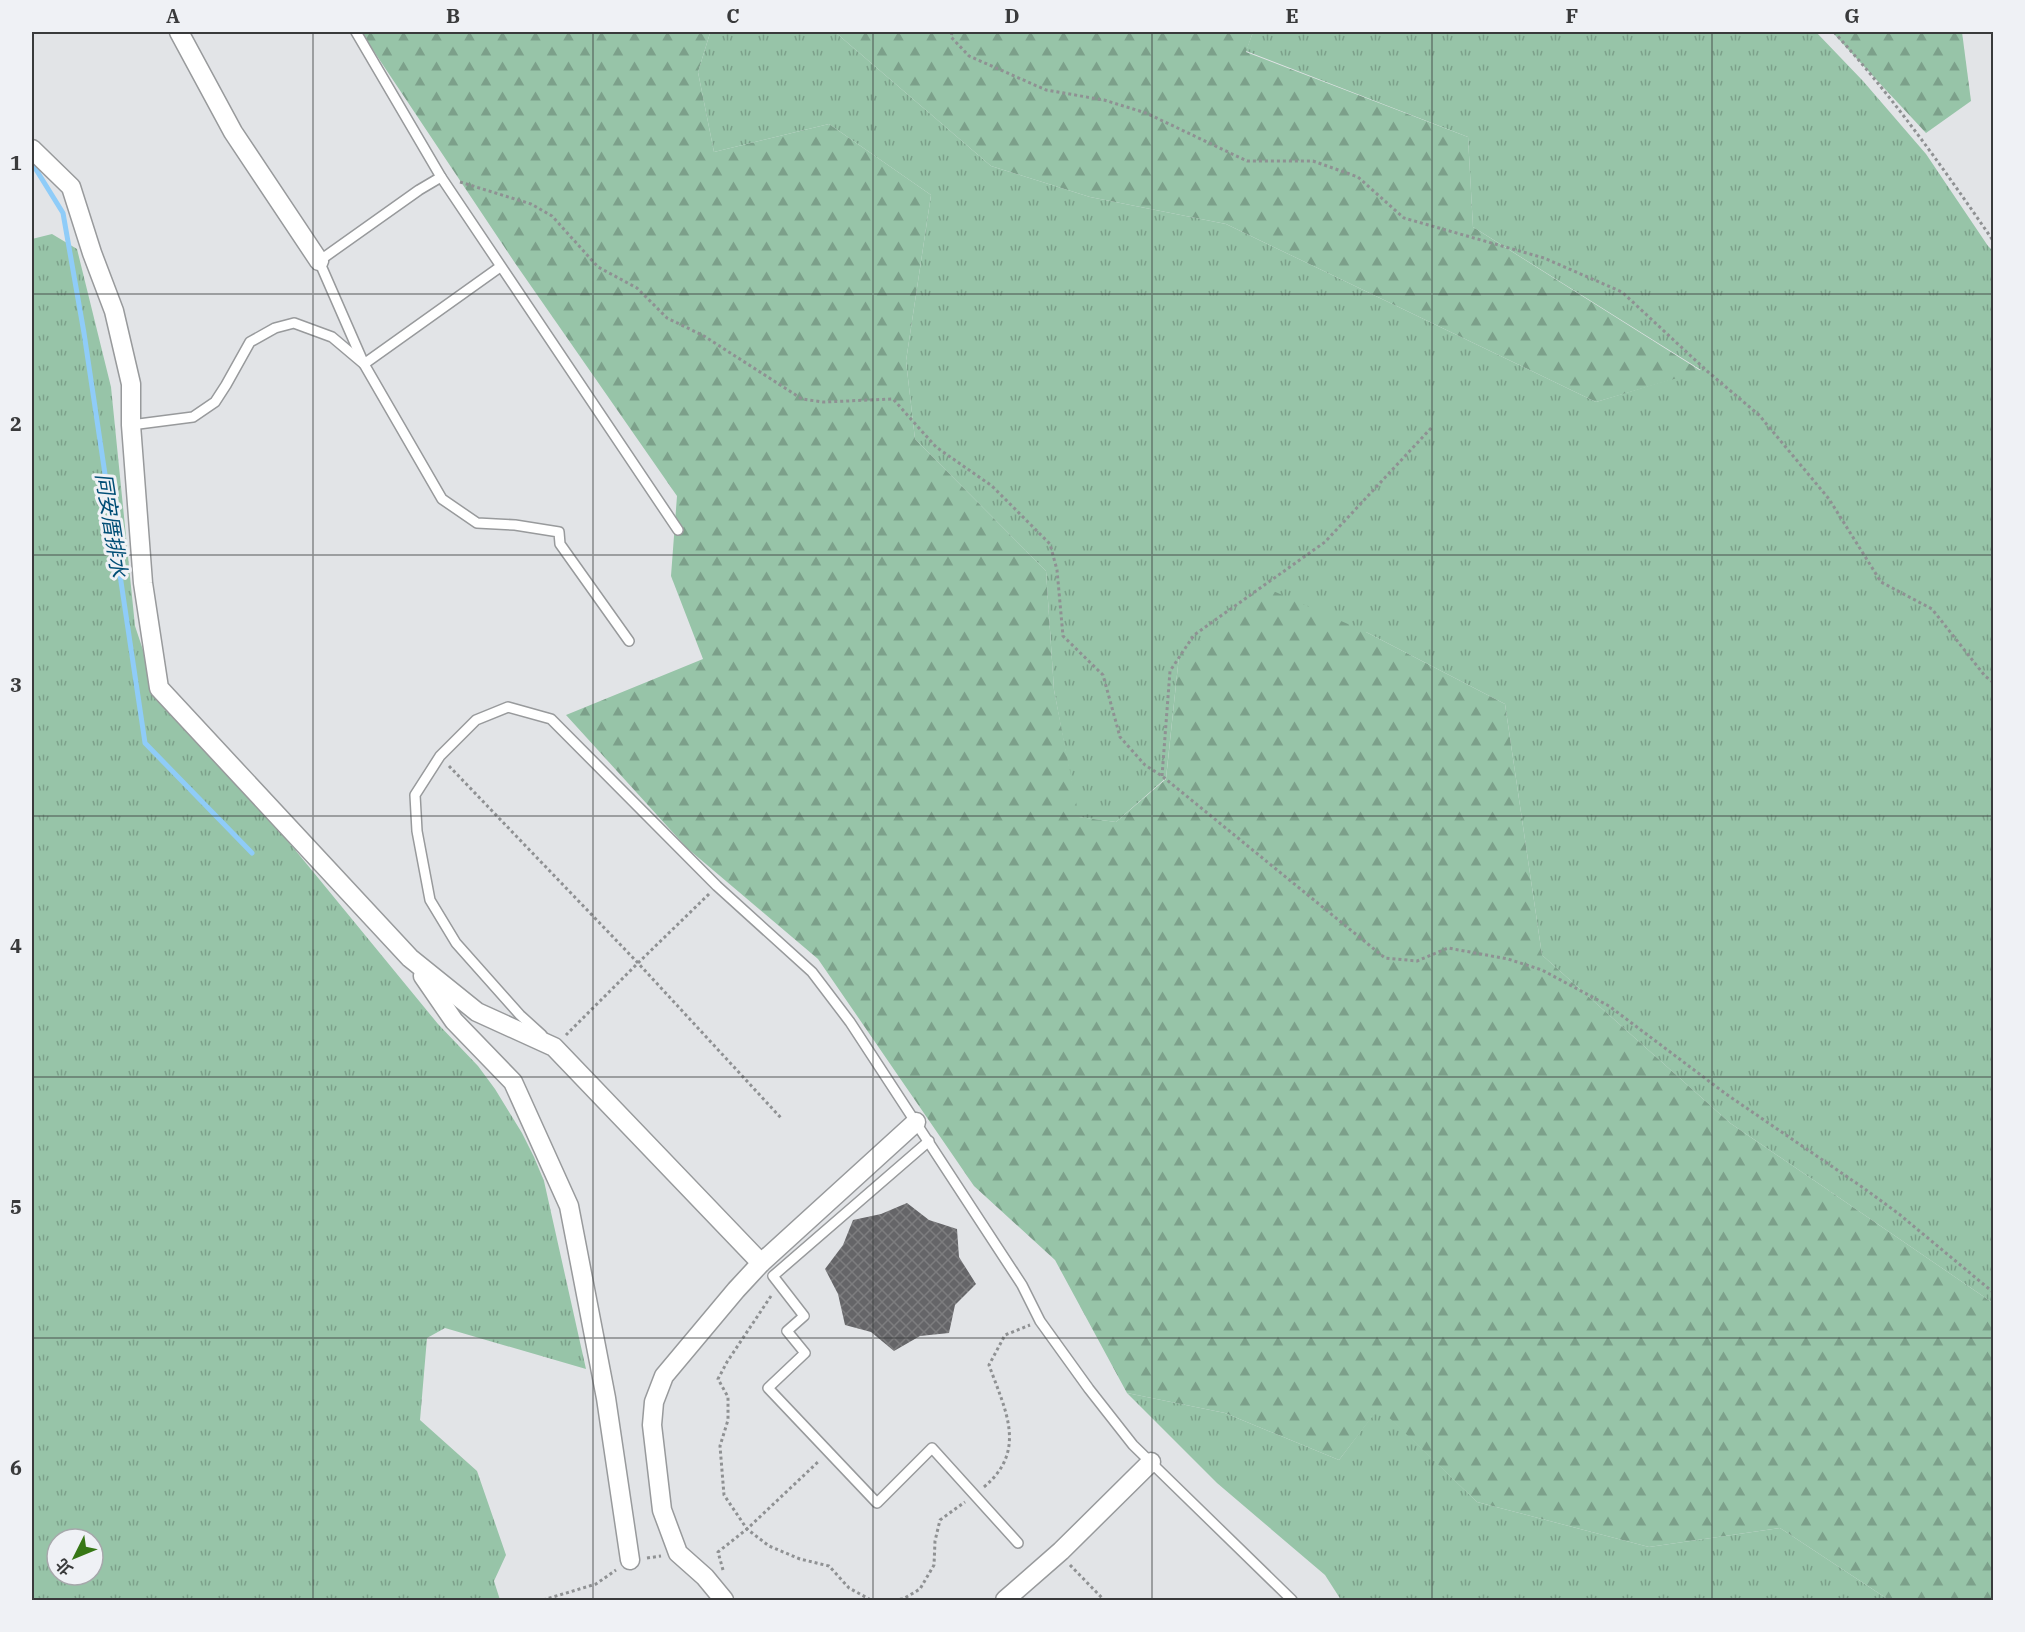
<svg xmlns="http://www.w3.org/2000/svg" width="2025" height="1632" font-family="'IBM Plex Serif','Noto Sans TC',serif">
  <defs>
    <pattern id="grass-tufts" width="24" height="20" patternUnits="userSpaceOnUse" patternTransform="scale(1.5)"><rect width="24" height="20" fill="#97c4a8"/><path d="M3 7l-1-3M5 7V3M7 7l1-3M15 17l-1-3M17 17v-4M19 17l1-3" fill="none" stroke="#7ca08a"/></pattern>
    <pattern id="forest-firs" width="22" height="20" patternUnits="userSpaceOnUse" patternTransform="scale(1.5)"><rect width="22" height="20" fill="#97c4a8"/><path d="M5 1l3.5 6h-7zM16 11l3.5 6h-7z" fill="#7ca08a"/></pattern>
    <pattern id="building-cross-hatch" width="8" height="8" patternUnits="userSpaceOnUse" patternTransform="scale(1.5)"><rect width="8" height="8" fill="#656568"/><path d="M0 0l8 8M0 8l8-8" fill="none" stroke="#7d7d7f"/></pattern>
  </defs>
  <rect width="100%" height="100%" fill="#e2e4e7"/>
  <g fill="url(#grass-tufts)" fill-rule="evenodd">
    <polygon points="747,32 835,32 991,166 1090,197 1226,224 1596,402 1701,370 1473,227 1468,137 1246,51 1253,32 1816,32 1863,81 1926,154 1988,246 1993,251 1993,1303 1730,1123 1542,955 1505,704 1366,632 1179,656 1166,778 1116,822 1078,817 1054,690 1046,571 915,439 906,361 931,195 829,124 714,152 698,72 710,33"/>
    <path d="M 52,234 L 77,249 L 111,387 L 135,626 L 146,659 L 164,690 L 438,1024 L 478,1066 L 495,1089 L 522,1133 L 534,1157 L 544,1181 L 586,1369 L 445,1328 L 427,1338 L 420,1420 L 477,1471 L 506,1555 L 494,1581 L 500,1600 L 32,1600 L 32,239 ZM 57,1539 L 93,1539 L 93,1575 L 57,1575 Z"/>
    <polygon points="1127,1393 1225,1413 1339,1460 1379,1407 1477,1502 1649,1547 1780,1528 1889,1600 1341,1600 1325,1575 1217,1483"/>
  </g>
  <g fill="url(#forest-firs)">
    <polygon points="361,32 747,32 710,33 698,72 714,152 829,124 931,195 906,361 915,439 1046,571 1054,690 1079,817 1116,822 1166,779 1179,656 1271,590 1366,632 1505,704 1542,955 1730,1123 1993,1303 1993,1600 1889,1600 1780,1528 1649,1547 1477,1502 1379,1408 1339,1460 1225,1413 1127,1393 1055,1260 974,1186 818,959 687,848 566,715 703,659 671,576 677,496 515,263"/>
    <polygon points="835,32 1253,32 1246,52 1468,137 1473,227 1701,371 1596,402 1226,224 1090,197 991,166"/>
    <polygon points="1832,32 1962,32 1971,101 1926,133"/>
  </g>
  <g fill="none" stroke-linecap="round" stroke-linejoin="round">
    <polyline stroke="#8fccf8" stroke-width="5" points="32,163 63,213 84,333 145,743 252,853"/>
  </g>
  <polygon fill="url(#building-cross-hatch)" points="907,1203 929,1220 957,1229 959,1257 976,1284 955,1305 949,1333 920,1336 894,1351 871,1332 845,1325 838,1294 825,1269 843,1245 853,1220 881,1214"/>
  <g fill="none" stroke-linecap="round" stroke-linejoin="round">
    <g stroke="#989a9c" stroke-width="12">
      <g id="lane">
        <polyline points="356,32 441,177 678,530"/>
        <polyline points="441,177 419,190 319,261 364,364 442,499 477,523 515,525 559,532 560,544 629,641"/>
        <polyline points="131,425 193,417 215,402 226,385 250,342 275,328 294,323 332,337 364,364 500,267"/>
        <polyline points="542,1035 520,1015 456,943 430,900 417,831 415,795 440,756 476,720 508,707 551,719 717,886 812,972 850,1022 1022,1285 1040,1321 1089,1389 1133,1445 1292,1600"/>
        <polyline points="929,1141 773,1276 804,1316 787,1331 805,1353 768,1388 877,1503 932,1448 1018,1543"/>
      </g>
    </g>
    <g stroke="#989a9c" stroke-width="21">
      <g id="street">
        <polyline points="179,32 233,132 319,261"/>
        <polyline points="32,149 71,187 92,253 114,311 131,384 131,425 143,583 159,688 410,958 477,1012 554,1047 761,1263"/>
        <polyline points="423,976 454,1021 513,1082 569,1206 606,1398 630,1560"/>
        <polyline points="724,1600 705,1577 678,1553 662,1510 652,1425 654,1402 664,1376 736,1290 761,1263 916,1122"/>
        <polyline points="1005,1600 1061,1551 1151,1462"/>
      </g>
    </g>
    <g stroke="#8f9193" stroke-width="3" stroke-dasharray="3 3" stroke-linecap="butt">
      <polyline points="952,32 951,37 969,56 1046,90 1104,100 1146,113 1247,161 1313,161 1358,177 1404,218 1544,258 1622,292 1707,371 1759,415 1829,499 1881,582 1932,609 1985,676 1994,683"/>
      <path d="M 1834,32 C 1893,97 1944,169 1994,242"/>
      <polyline points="460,182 531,204 552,216 598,267 637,288 667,318 704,336 802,399 823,402 893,399 936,447 992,486 1050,544 1057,570 1063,636 1103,675 1120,737 1145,765 1162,776 1385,958 1417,961 1448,948 1508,959 1542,970 1609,1006 1726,1094 1865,1189 1899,1214 1994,1293"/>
      <polyline points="449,766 638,963 566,1035"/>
      <polyline points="1162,776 1170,671 1194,635 1325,542 1433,426"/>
      <polyline points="709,894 638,963 781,1118"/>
      <polyline points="771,1296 727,1362 718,1379 728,1397 728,1420 720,1446 724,1495 747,1529 769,1546 800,1559 829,1566 849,1588 871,1600"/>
      <path d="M 984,1487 C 1028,1450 1005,1410 989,1365 L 1005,1335 L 1030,1325"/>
      <polyline points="647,1558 661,1556"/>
      <polyline points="1070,1565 1104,1600"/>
      <polyline points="723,1570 718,1552 747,1529 819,1461"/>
      <polyline points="543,1600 596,1584 616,1570"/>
      <polyline points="894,1600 903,1599 920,1589 934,1565 935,1541 940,1520 965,1502"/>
    </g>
    <use href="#lane" stroke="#fff" stroke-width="9"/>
    <use href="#street" stroke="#fff" stroke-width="18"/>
  </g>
  <path fill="none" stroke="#393a3b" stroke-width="1.5" stroke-opacity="0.55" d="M 313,32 L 313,1600M 593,32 L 593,1600M 873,32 L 873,1600M 1152,32 L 1152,1600M 1432,32 L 1432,1600M 1712,32 L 1712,1600M 32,294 L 1994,294M 32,555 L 1994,555M 32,816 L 1994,816M 32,1077 L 1994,1077M 32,1338 L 1994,1338"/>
  <g text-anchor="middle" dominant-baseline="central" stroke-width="6" stroke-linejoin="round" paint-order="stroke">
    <g font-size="21" font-style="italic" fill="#004e76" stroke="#eff1f5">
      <text transform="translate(112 525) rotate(81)">同安厝排水</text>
    </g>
  </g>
  <rect width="2025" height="1632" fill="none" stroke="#eff1f5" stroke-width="66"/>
  <g transform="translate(75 1557) rotate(227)"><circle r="28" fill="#eff1f5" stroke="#a6a8ab" stroke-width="1.5"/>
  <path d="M0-4.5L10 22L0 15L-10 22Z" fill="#377715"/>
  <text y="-9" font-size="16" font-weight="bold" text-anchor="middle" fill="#393a3b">北</text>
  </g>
  <rect x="33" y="33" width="1959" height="1566" fill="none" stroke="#393a3b" stroke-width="2"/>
  <g font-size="20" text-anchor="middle" font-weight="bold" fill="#393a3b">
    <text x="173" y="23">A</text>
    <text x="453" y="23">B</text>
    <text x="733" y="23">C</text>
    <text x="1012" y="23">D</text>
    <text x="1292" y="23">E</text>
    <text x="1572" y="23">F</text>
    <text x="1852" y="23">G</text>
    <text x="16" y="170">1</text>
    <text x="16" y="431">2</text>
    <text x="16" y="692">3</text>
    <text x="16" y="953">4</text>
    <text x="16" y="1214">5</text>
    <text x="16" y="1475">6</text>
  </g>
</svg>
